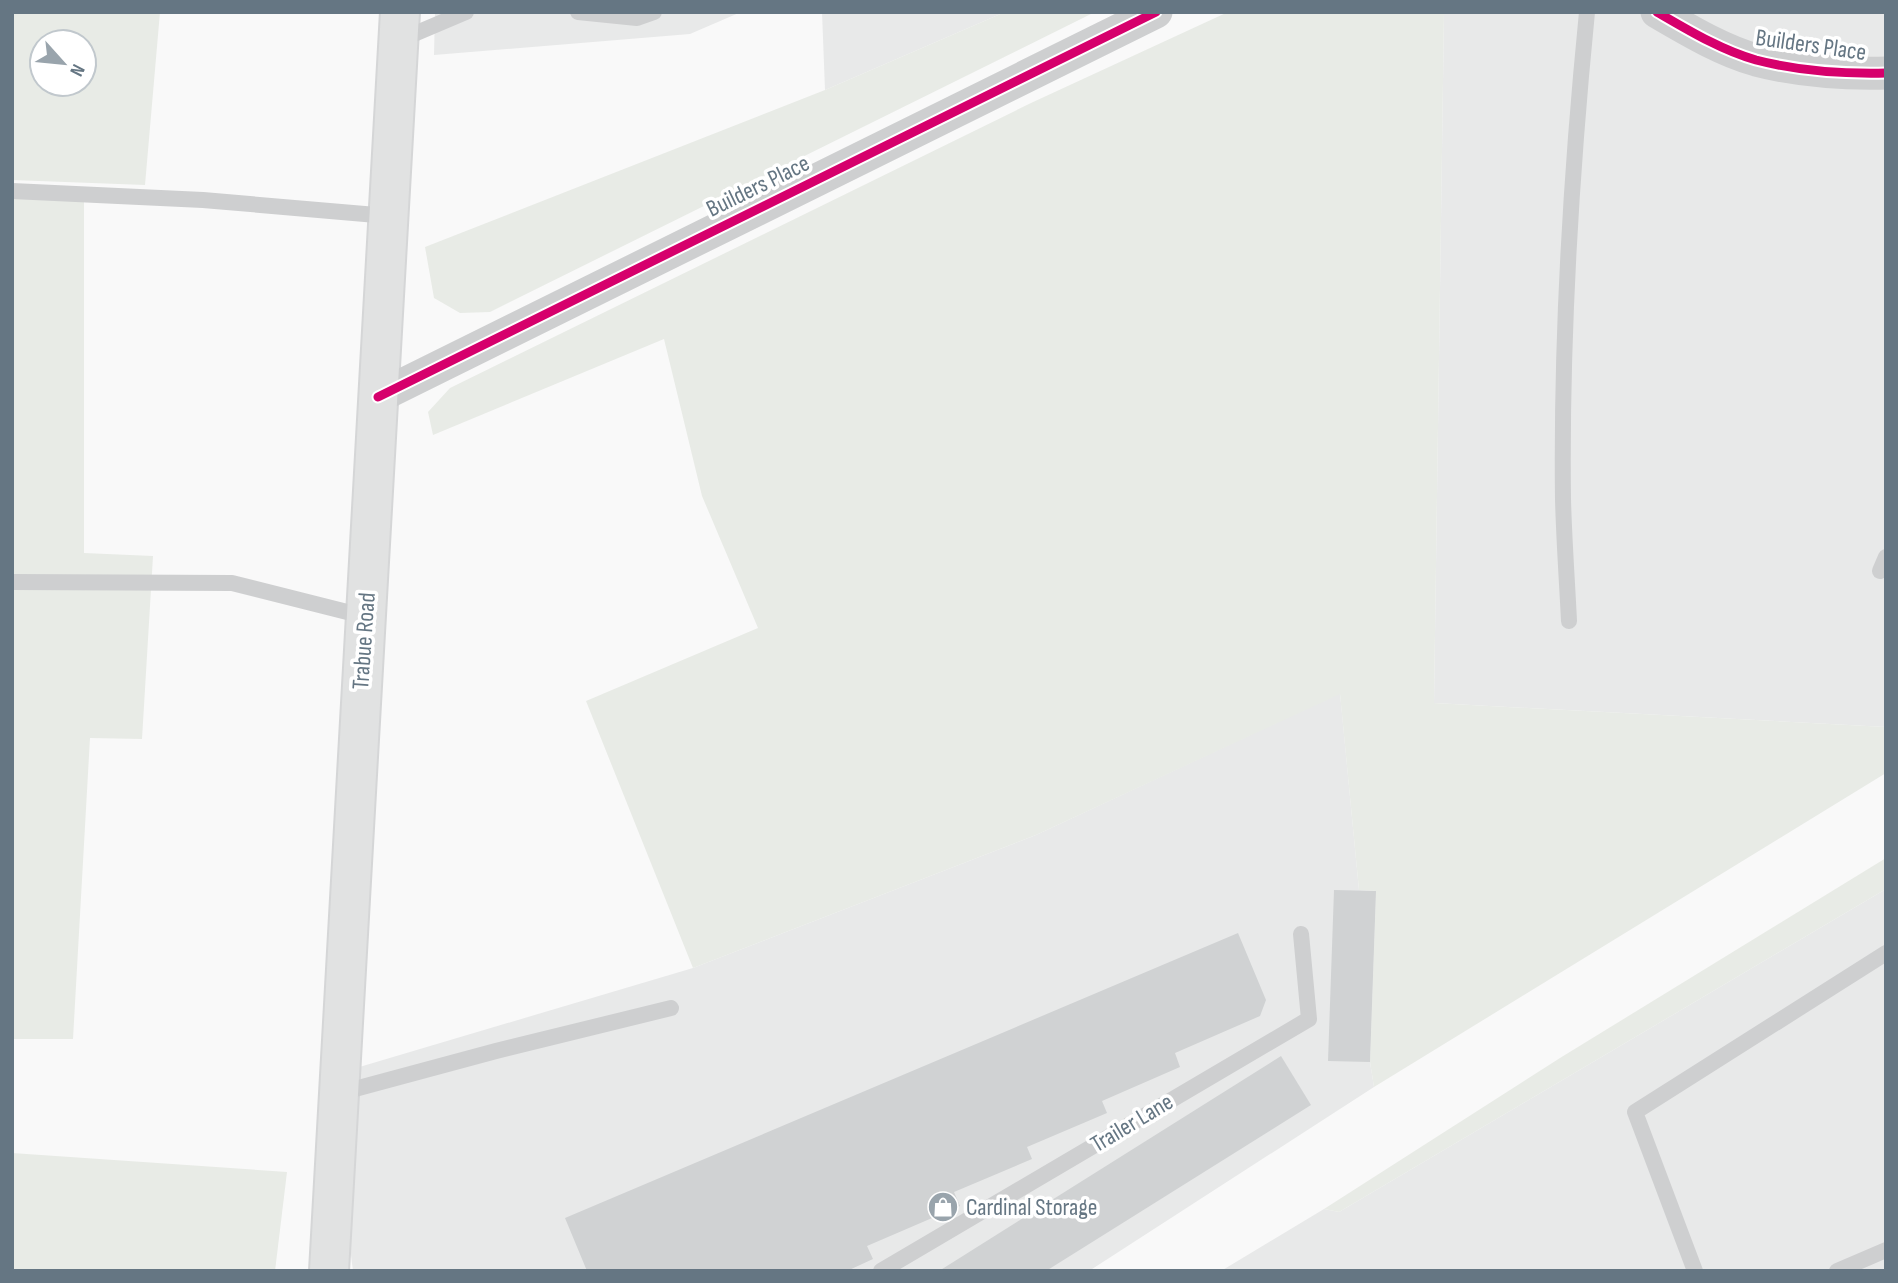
<svg xmlns="http://www.w3.org/2000/svg" width="1898" height="1283" font-family="'Sofia Sans Condensed',sans-serif">
  <rect width="100%" height="100%" fill="#f9f9f9"/>
  <g fill="#e8e9e9">
    <polygon points="435,12 741,12 690,34 434,55"/>
    <polygon points="822,12 1005,12 825,90"/>
    <polygon points="1444,12 1886,12 1886,727 1434,703"/>
    <polygon points="1340,693 1359,890 1376,891 1370,1062 1374,1087 1089,1271 353,1271 340,1171 346,1071 693,968 1036,835"/>
    <polygon points="1886,889 1886,1271 1221,1271 1324,1209 1339,1212"/>
  </g>
  <g fill="#e8ebe6" fill-rule="evenodd">
    <path d="M 12,12 L 160,12 L 145,185 L 12,180 ZM 84,42 L 84,84 L 42,84 L 42,42 Z"/>
    <polygon points="1005,12 1095,12 490,312 460,313 434,298 425,247 825,90"/>
    <polygon points="1228,12 1444,12 1434,703 1886,727 1886,773 1374,1087 1370,1062 1376,891 1359,890 1340,694 1036,835 693,968 586,701 758,628 702,496 664,339 433,435 428,412 450,388 1031,103"/>
    <polygon points="12,197 84,200 84,553 153,556 142,739 90,738 73,1039 12,1039"/>
    <polygon points="1886,858 1886,889 1339,1212 1324,1209 1560,1058"/>
    <polygon points="12,1153 287,1172 275,1271 12,1271"/>
  </g>
  <g fill="#d0d2d3">
    <polygon points="1334,890 1376,891 1370,1062 1328,1061"/>
    <polygon points="1238,933 1266,1000 1260,1016 1175,1053 1180,1067 1102,1101 1107,1113 1027,1147 1032,1159 954,1192 960,1206 867,1246 873,1259 847,1271 587,1271 565,1218"/>
    <polygon points="1281,1056 1311,1105 1046,1271 939,1271"/>
  </g>
  <g fill="none" stroke-linecap="round" stroke-linejoin="round">
    <g stroke="#d5d6d7" stroke-width="42">
      <polyline id="secondary" points="329,1271 400,12"/>
    </g>
    <g stroke="#cecfd0" stroke-width="16">
      <polyline points="578,12 637,18 654,12"/>
      <polyline points="400,40 466,12"/>
      <polyline points="12,191 203,200 388,216"/>
      <polyline points="1880,571 1886,557"/>
      <polyline points="12,582 232,583 367,617"/>
      <path d="M 1569,621 C 1567,580 1564,539 1563,499 C 1561,336 1571,174 1587,12"/>
      <polyline points="340,1093 496,1051 671,1008"/>
      <polyline points="881,1271 1309,1019 1301,934"/>
      <polyline points="1695,1271 1635,1112 1886,953"/>
      <polyline points="1837,1271 1886,1250"/>
    </g>
    <g stroke="#cecfd0" stroke-width="33">
      <path d="M 1657,12 C 1688,30 1721,50 1756,60 C 1798,71 1842,74 1886,73"/>
      <polyline points="378,397 1156,12"/>
    </g>
    <use href="#secondary" stroke="#e1e2e2" stroke-width="38"/>
    <g stroke="#fff" stroke-width="13">
      <g id="cycleway">
        <path d="M 1657,12 C 1688,30 1721,50 1756,60 C 1798,71 1842,74 1886,73"/>
        <polyline points="378,397 1156,12"/>
      </g>
    </g>
    <use href="#cycleway" stroke="#d6006c" stroke-width="9"/>
  </g>
  <defs>
    <g id="shop-disc" transform="scale(1.575)"><circle r="9.5" fill="#99a4ac" stroke="#fff"/><path d="M-5-2.5h2.3a2.7 3.5 0 0 1 5.4 0H5L5.5 6h-11ZM-1.5-2.5h3a1.5 2.3 0 0 0-3 0Z" fill="#fff"/></g>
  </defs>
  <g fill-rule="evenodd">
    <use href="#shop-disc" x="943" y="1207"/>
  </g>
  <g text-anchor="middle" dominant-baseline="central" stroke-width="7" stroke-linejoin="round" paint-order="stroke">
    <g font-size="24" fill="#657683" stroke="#fff">
      <text transform="translate(1811 45) rotate(8)">Builders Place</text>
      <text transform="translate(758 186) rotate(-26)">Builders Place</text>
      <text transform="translate(364 641) rotate(-86)">Trabue Road</text>
      <text transform="translate(1132 1123) rotate(-31)">Trailer Lane</text>
    </g>
    <g font-size="24" fill="#657683" stroke="#fff" text-anchor="start">
      <text x="966" y="1207">Cardinal Storage</text>
    </g>
  </g>
  <rect width="1898" height="1283" fill="none" stroke="#657683" stroke-width="28"/>
  <g transform="translate(63 63) rotate(117)"><circle r="33" fill="#ffffff" stroke="#c1c8cd" stroke-width="2"/>
  <path d="M0-5L12 26L0 18L-12 26Z" fill="#99a4ac"/>
  <text y="-10" font-size="19" font-weight="bold" text-anchor="middle" fill="#657683">N</text>
  </g>
</svg>
